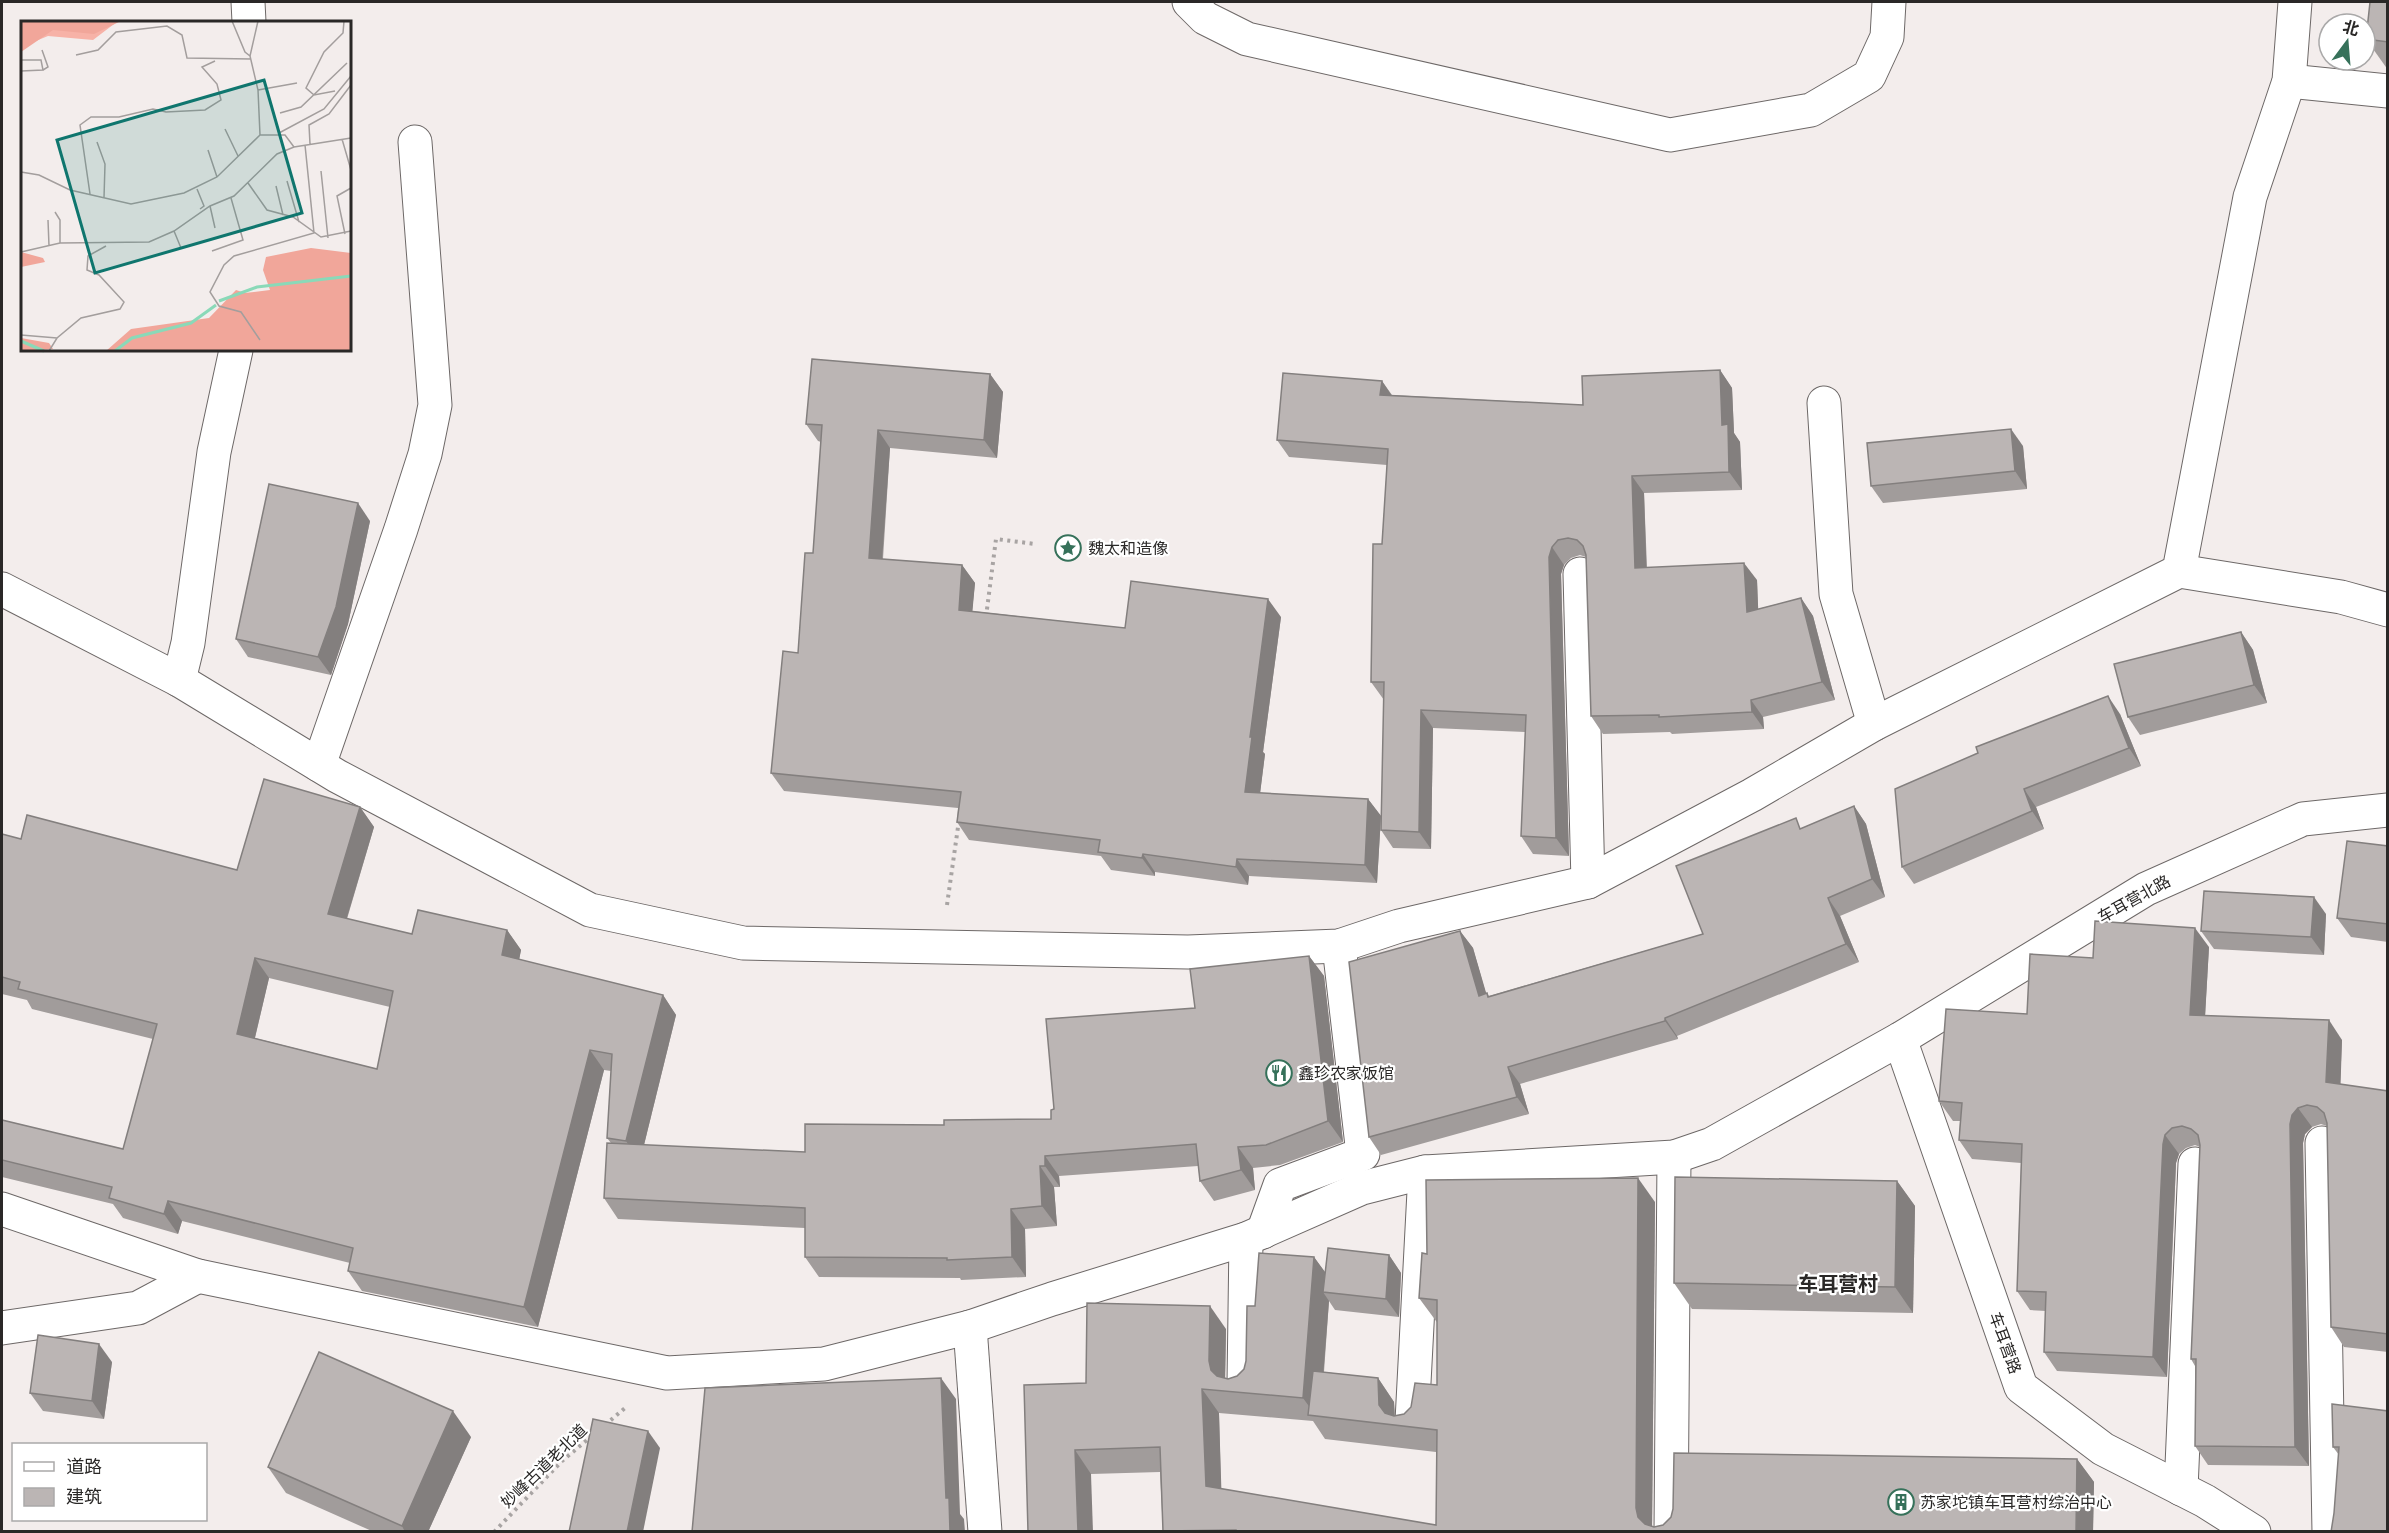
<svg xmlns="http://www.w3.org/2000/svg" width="2389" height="1533" font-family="'Space Grotesk','Noto Sans SC',sans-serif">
  <rect width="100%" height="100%" fill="#f3edec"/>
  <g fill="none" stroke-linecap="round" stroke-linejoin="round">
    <g stroke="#6d6867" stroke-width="35">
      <g id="minor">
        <polyline points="248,2 249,22"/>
        <polyline points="1189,2 1205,18 1247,39 1670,135 1811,110 1869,76 1887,37 1889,2"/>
        <polyline points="2289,81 2388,91"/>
        <polyline points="1824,403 1836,594 1874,724"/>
        <polyline points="2179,571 2341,597 2388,610"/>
        <polyline points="1580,574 1588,882"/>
        <polyline points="2,589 179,680 337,776 590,910 743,943 1188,952 1339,946 1399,926 1588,882 1752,795 1874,724 2179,571 2250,197 2289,81 2295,2"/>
        <polyline points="179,680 188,643 214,452 236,350"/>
        <polyline points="319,765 401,529 425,454 435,405 415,142"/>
        <polyline points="1900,1039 2021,1387 2103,1449 2205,1501 2254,1532"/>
        <polyline points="2322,1143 2329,1532"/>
        <polyline points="2,1209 198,1276 667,1373 824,1364 970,1327 1052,1299 1246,1239 1362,1188 1425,1172 1674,1157 1712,1144 1900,1039 2146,889 2303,819 2388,810"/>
        <polyline points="1263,1232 1280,1185 1363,1154 1339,946"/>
        <polyline points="970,1327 985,1532"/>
        <polyline points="2,1328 138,1308 198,1276"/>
        <polyline points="1244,1384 1246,1239"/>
        <polyline points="1412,1421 1425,1172"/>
        <polyline points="2181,1489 2195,1164"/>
        <polyline points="1671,1532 1674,1157"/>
      </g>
    </g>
    <g stroke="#a8a4a3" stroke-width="4" stroke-dasharray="3 4.5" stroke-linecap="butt">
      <polyline points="986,617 996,539 1035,544"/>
      <polyline points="947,905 959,820"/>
      <polyline points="605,1425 625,1408"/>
      <polyline points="494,1532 562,1461 593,1435"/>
    </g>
    <use href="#minor" stroke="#fff" stroke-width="33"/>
  </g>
  <g fill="#a19c9b" fill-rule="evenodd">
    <polygon points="2388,2 2388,70 2366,39"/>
    <polygon points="1720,370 1732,388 1734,433 1740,442 1742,490 1644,493 1647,567 1757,580 1758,609 1801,598 1813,616 1835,700 1763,717 1764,729 1672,734 1670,732 1603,734 1591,716 1586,557 1580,555 1571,558 1564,565 1561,574 1569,856 1533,854 1521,836 1525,732 1433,728 1431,849 1393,848 1381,830 1384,700 1371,682 1382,544 1387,465 1289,457 1277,440 1382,381 1392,395 1583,405"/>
    <polygon points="990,374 1003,392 997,458 890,448 883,559 962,565 975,583 972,611 1125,628 1281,617 1263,752 1265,754 1260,793 1368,799 1381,816 1377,883 1249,876 1248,885 1155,872 1155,876 1111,870 1101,856 969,840 957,822 958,808 784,791 771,773 798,653 813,553 821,442 818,441 806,424"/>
    <polygon points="2023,446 2027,489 1883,503 1871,486"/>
    <polygon points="370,521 348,624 331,675 248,657 236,639"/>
    <polygon points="2241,632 2253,650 2267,703 2140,735 2128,717"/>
    <polygon points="2120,714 2141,766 2036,807 2044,829 1914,884 1902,867"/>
    <polygon points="1854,806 1866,824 1885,897 1840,916 1859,962 1677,1036 1678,1039 1520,1084 1529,1114 1381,1155 1369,1137 1460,931 1473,948 1486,994 1487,993 1489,996 1703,934 1803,828"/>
    <path d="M 360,807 L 374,827 L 347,919 L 412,934 L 507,930 L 521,950 L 519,960 L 663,995 L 676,1015 L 644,1145 L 805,1152 L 944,1125 L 1051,1119 L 1054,1109 L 1195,1008 L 1309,956 L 1324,976 L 1343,1142 L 1280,1165 L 1253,1168 L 1255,1190 L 1214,1201 L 1200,1181 L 1198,1166 L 1059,1176 L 1060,1187 L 1054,1187 L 1057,1226 L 1025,1229 L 1026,1277 L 961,1280 L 960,1278 L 819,1277 L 805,1257 L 805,1228 L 618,1219 L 604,1198 L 611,1143 L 607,1138 L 611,1071 L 604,1070 L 538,1327 L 362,1291 L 348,1271 L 350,1263 L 182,1221 L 178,1234 L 123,1218 L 113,1204 L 2,1177 L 2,1120 L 123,1149 L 153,1039 L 32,1009 L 27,1000 L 2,994 L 2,834 L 21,839 L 237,870 ZM 269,978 L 390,1007 L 377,1069 L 255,1038 Z"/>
    <polygon points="2388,846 2388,942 2351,937 2337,918"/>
    <polygon points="2326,914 2324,955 2214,949 2201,931"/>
    <polygon points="2209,947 2205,1016 2342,1040 2340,1084 2388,1091 2388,1352 2344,1347 2331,1327 2327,1126 2321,1124 2312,1127 2305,1134 2303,1143 2309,1466 2208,1465 2195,1446 2195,1366 2191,1359 2200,1147 2195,1145 2186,1148 2179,1154 2176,1163 2167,1377 2057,1371 2044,1352 2046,1311 2030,1310 2017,1291 2021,1163 1972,1159 1959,1140 1960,1121 1953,1121 1939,1101 2027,1014 2093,958"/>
    <polygon points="1897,1181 1915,1206 1913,1313 1692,1309 1674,1283"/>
    <path d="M 1655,1202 L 1652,1527 L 2077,1459 L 2094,1482 L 2093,1532 L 1163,1532 L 1160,1472 L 1091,1474 L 1028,1532 L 1086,1383 L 1226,1329 L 1225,1378 L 1228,1379 L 1237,1376 L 1244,1369 L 1246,1361 L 1255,1306 L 1314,1257 L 1325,1273 L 1389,1255 L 1401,1273 L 1399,1317 L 1335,1310 L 1329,1301 L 1324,1372 L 1378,1378 L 1394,1402 L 1395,1416 L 1404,1414 L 1437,1385 L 1437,1322 L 1436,1321 L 1419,1298 L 1427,1254 ZM 1219,1413 L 1313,1421 L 1325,1439 L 1436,1452 L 1436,1525 L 1221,1489 Z"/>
    <polygon points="112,1362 104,1419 43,1411 30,1393"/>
    <polygon points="2388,1411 2334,1513 2339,1455 2333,1447"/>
    <polygon points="471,1437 428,1532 374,1532 286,1493 268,1467"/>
  </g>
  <g fill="#837f7e">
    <polygon points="1720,370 1732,388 1734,433 1740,442 1742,490 1729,472 1722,425"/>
    <polygon points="990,374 1003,392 997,458 984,440"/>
    <polygon points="1382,381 1394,399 1380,395"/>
    <polygon points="2011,429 2023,446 2027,489 2015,471"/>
    <polygon points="878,430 890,448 881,575 869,558"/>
    <polygon points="1632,476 1644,493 1647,585 1635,568"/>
    <polygon points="358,503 370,521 348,624 331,675 318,657"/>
    <polygon points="1552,547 1564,565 1561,574 1569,856 1556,838 1549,557"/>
    <polygon points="1744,563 1757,580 1759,629 1747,612"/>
    <polygon points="962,565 975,583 971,627 959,610"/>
    <polygon points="1801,598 1813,616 1835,700 1822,682"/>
    <polygon points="1268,599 1281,617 1263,752 1265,754 1258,810 1245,792 1250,737"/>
    <polygon points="2241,632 2253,650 2267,703 2254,685"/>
    <polygon points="2108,696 2120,714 2141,766 2129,748"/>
    <polygon points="1751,700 1763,717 1764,729 1752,712"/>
    <polygon points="1421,710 1433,728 1431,849 1419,832"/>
    <polygon points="2024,789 2036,807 2044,829 2032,811"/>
    <polygon points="1368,799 1381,816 1377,883 1365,865"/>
    <polygon points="1854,806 1866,824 1885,897 1872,879"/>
    <polygon points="360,807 374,827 342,934 328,914"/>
    <polygon points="1143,854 1155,872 1155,876 1142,858"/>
    <polygon points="1237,859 1249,876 1248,885 1236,867"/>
    <polygon points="2314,897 2326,914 2324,955 2311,937"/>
    <polygon points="1828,898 1840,916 1859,962 1846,944"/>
    <polygon points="2195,928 2209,947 2204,1035 2190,1015"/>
    <polygon points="507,930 521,950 516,975 502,955"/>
    <polygon points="1460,931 1473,948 1492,1013 1479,996"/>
    <polygon points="1309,956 1324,976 1343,1142 1328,1121"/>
    <polygon points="255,958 269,978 251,1054 237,1034"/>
    <polygon points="663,995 676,1015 640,1161 626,1141"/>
    <polygon points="1665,1018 1677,1036 1678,1039 1665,1021"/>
    <polygon points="2329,1020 2342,1040 2340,1101 2326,1082"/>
    <polygon points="590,1050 604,1070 538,1327 524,1307"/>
    <polygon points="1508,1067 1520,1084 1529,1114 1517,1097"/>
    <polygon points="2298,1108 2312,1127 2305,1134 2303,1143 2309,1466 2295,1447 2290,1124 2292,1115"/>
    <polygon points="2165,1135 2179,1154 2176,1163 2167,1377 2153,1357 2163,1144"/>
    <polygon points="1238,1147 1253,1168 1255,1190 1241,1170"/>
    <polygon points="1045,1156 1059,1176 1060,1187 1045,1166"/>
    <polygon points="1040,1166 1054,1187 1057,1226 1042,1206"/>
    <polygon points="1638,1178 1655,1202 1652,1532 1638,1517 1636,1508"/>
    <polygon points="1897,1181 1915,1206 1913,1313 1895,1287"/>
    <polygon points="168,1201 182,1221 178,1234 164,1214"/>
    <polygon points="1011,1209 1025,1229 1026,1277 1012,1257"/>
    <polygon points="1389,1255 1401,1273 1399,1317 1386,1299"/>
    <polygon points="1314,1257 1331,1280 1323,1292 1329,1301 1320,1416 1316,1416 1303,1398"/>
    <polygon points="1210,1306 1226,1329 1225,1384 1211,1370 1209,1361"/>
    <polygon points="99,1344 112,1362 104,1419 92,1401"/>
    <polygon points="941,1378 956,1399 960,1514 964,1519 965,1532 950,1532 946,1498"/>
    <polygon points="1378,1378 1394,1402 1395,1425 1379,1405"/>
    <polygon points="1202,1389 1219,1413 1222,1510 1206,1486"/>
    <polygon points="453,1411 471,1437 428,1532 405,1532 402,1526"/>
    <polygon points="648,1431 660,1448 643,1532 627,1532"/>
    <polygon points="1075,1450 1091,1474 1093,1532 1078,1532"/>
    <polygon points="2077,1459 2094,1482 2093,1532 2076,1532"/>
  </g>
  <g fill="#bbb5b4" stroke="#837f7e" stroke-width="1.5" fill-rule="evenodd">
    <polygon points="2370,2 2388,2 2388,42 2366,39"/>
    <polygon points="812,359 990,374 984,440 878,430 869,558 962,565 959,610 1125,628 1131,581 1268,599 1250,737 1252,737 1245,792 1368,799 1365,865 1237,859 1236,867 1143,854 1142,858 1098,852 1100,840 957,822 961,792 771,773 783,651 798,653 805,553 813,553 822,425 806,424"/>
    <polygon points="1720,370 1722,425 1728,424 1729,472 1632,476 1635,568 1744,563 1747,612 1801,598 1822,682 1751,700 1752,712 1659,717 1659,715 1591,716 1586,555 1583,546 1577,540 1568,538 1558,540 1552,547 1549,557 1556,838 1521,836 1526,715 1421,710 1419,832 1381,830 1384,682 1371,682 1373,544 1382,544 1388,449 1277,440 1283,373 1382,381 1380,395 1583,405 1582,376"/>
    <polygon points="2011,429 2015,471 1871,486 1867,443"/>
    <polygon points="269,484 358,503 336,607 318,657 236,639"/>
    <polygon points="2241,632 2254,685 2128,717 2114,664"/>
    <polygon points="2108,696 2129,748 2024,789 2032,811 1902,867 1895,789 1978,753 1976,747"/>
    <path d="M 264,779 L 360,807 L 328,914 L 412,934 L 418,910 L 507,930 L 502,955 L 663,995 L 626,1141 L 607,1138 L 612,1054 L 590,1050 L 524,1307 L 348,1271 L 353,1248 L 168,1201 L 164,1214 L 109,1198 L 112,1187 L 2,1160 L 2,1120 L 123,1149 L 157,1024 L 18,989 L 20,982 L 2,977 L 2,834 L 21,839 L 27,815 L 237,870 ZM 255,958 L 393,991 L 377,1069 L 237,1034 Z"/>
    <polygon points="1854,806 1872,879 1828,898 1846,944 1665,1018 1665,1021 1508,1067 1517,1097 1369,1137 1349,962 1460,931 1479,996 1487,993 1488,997 1703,934 1676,866 1796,818 1800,829"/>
    <polygon points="2347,841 2388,846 2388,924 2337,918"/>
    <polygon points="2204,891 2314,897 2311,937 2201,931"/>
    <polygon points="2095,921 2195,928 2190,1015 2329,1020 2326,1082 2388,1091 2388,1334 2331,1327 2327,1123 2324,1113 2317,1107 2307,1105 2298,1108 2292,1115 2290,1124 2295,1447 2195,1446 2196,1359 2191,1359 2200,1145 2198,1135 2191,1129 2182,1126 2172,1128 2165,1135 2163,1144 2153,1357 2044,1352 2046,1292 2017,1291 2022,1144 1959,1140 1962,1103 1939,1101 1946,1009 2027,1014 2030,954 2093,958"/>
    <polygon points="1309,956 1328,1121 1266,1145 1238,1147 1241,1170 1200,1181 1196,1144 1045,1156 1045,1166 1040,1166 1042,1206 1011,1209 1012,1257 947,1260 947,1258 805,1257 805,1208 604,1198 607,1143 805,1152 805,1124 944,1125 944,1120 1051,1119 1051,1110 1054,1109 1046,1019 1195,1008 1190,969"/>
    <polygon points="1675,1177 1897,1181 1895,1287 1674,1283"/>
    <polygon points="1638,1178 1636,1508 1638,1517 1645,1524 1654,1527 1663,1525 1671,1517 1673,1509 1674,1453 2077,1459 2076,1532 1236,1532 1236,1530 1163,1531 1160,1447 1075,1450 1078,1532 1028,1532 1024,1385 1086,1383 1087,1303 1210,1306 1209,1361 1211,1370 1217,1376 1228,1379 1237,1376 1244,1369 1246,1361 1247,1306 1255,1306 1259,1253 1314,1257 1303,1398 1202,1389 1206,1486 1436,1525 1437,1430 1308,1415 1313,1371 1378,1378 1379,1405 1385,1413 1394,1416 1404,1414 1411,1407 1415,1383 1437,1385 1437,1300 1419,1298 1422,1253 1427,1254 1426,1180"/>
    <polygon points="1328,1248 1389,1255 1386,1299 1323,1292"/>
    <polygon points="38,1335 99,1344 92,1401 30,1393"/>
    <polygon points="319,1352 453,1411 402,1526 268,1467"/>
    <polygon points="941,1378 946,1498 949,1498 950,1532 692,1532 705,1388"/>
    <polygon points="2332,1404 2388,1411 2388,1532 2331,1532 2334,1513 2339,1447 2333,1447"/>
    <polygon points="593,1419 648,1431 627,1532 569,1532"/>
  </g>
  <defs>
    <g id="sight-ring" transform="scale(1.35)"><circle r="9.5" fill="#fff" stroke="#36715a" stroke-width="1.5"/><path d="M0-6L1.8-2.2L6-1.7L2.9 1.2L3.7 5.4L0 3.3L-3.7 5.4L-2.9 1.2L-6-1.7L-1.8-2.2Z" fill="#36715a"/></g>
    <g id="restaurant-ring" transform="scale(1.35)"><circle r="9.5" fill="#fff" stroke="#36715a" stroke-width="1.5"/><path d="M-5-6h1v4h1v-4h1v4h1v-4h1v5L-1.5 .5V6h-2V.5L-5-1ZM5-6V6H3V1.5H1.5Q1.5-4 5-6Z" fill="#36715a"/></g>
    <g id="building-ring" transform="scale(1.35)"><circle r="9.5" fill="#fff" stroke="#36715a" stroke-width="1.5"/><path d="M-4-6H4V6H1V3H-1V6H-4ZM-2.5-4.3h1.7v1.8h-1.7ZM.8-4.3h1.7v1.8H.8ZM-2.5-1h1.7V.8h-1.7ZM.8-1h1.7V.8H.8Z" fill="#36715a"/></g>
  </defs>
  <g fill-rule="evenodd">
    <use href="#sight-ring" x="1068" y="548"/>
    <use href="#restaurant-ring" x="1279" y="1073"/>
    <use href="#building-ring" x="1901" y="1502"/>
  </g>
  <g text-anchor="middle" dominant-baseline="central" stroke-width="4.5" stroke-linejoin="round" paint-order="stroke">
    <g font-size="16" fill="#2a2827" stroke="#fff" text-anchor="start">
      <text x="1088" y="548">魏太和造像</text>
      <text x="1298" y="1073">鑫珍农家饭馆</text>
      <text x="1920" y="1502">苏家坨镇车耳营村综治中心</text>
    </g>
    <g font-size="16" fill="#2a2827" stroke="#fff">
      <text transform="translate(2134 899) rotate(-29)">车耳营北路</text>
      <text transform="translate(2005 1343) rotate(70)">车耳营路</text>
      <text transform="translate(544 1466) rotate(-44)">妙峰古道老北道</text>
    </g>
    <g font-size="20" font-weight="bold" fill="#2a2827" stroke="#fff">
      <text x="1838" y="1284">车耳营村</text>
    </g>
  </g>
  <g transform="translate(21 21)">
    <rect width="330" height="330" fill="#f3edec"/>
    <path d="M 0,0 L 97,0 L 72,19 L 27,15 L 0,26 Z" fill="#f7b2a7"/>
    <path d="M 0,0 L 100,0 L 73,13 L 32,9 L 0,31 ZM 290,227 L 330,232 L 330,330 L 85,330 L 110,308 L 188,297 L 215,269 L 224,272 L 249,269 L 242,249 L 245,236 ZM 0,231 L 22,237 L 24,241 L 0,246 ZM 0,317 L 28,322 L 32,328 L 0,330 Z" fill="#f1a69a"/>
    <path fill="none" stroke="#8ad9b8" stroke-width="3" d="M 198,280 L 236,266 L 330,255M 0,320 L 23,330M 94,330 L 111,317 L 170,302 L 195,284"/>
    <path fill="none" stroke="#a39e9d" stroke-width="1.5" d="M 211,0 L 224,31 L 229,35M 21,29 L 27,46 L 22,49M 55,34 L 77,29 L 95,11 L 146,5 L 161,14 L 166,37 L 230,38M 0,39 L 20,39 L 22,49 L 0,50M 237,69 L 276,62M 314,70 L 293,74 L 285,67 L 303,31 L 322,12 L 323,0M 259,92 L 280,86 L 326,42M 204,108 L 217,135M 258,112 L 303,88 L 330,55M 239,114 L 264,114 L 273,126M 321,118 L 330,149M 76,121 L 84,143 L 83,177M 289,123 L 288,104 L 308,93 L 330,64M 187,129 L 196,156M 300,150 L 307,217M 0,151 L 18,154 L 49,169 L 110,183 L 163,172 L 196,156 L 239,114 L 237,69 L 229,35 L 237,0M 266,160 L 278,201M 227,162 L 246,189 L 272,196 L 300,216 L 330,210M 255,165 L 262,194M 176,168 L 183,185 L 179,188M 69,173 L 59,104 L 70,96 L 98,96 L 132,88 L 145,91 L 184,89 L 200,79 L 196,63 L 181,46 L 194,40M 189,185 L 194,207M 34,191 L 39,199 L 39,222M 27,199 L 28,225M 153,210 L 160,227M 324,213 L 316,175 L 330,167M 191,230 L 222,219 L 210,177M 0,231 L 39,222 L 128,221 L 153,210 L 189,185 L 213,175 L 256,133 L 273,126 L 330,117M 0,314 L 36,317M 239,319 L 220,291 L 198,285 L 189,271 L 203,244 L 213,235 L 293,212 L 284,124M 28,330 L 36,317 L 60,297 L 99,288 L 103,281 L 78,254 L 66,249 L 67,235 L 85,225"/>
    <path fill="#0f766e" fill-opacity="0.15" stroke="#0f766e" stroke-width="3" d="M 243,59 L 281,192 L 74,252 L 36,119 Z"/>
    <rect width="330" height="330" fill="none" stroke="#2a2827" stroke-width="3"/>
  </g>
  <rect width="2389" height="1533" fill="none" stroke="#2a2827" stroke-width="6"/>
  <rect x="12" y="1443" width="195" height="78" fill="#ffffff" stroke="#aaa9a9" stroke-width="1.5"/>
  <rect x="24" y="1462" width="30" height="9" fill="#ffffff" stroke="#aaa9a9" stroke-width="1.5"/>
  <text x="66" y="1473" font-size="18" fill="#2a2827">道路</text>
  <rect x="24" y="1488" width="30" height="18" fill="#bbb5b4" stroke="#aaa9a9" stroke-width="1.5"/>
  <text x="66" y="1503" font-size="18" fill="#2a2827">建筑</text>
  <g transform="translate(2347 42) rotate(16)"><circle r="28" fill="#ffffff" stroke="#aaa9a9" stroke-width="1.5"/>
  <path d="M0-4.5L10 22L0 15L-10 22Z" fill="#36715a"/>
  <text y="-9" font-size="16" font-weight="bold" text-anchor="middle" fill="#2a2827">北</text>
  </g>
</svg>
